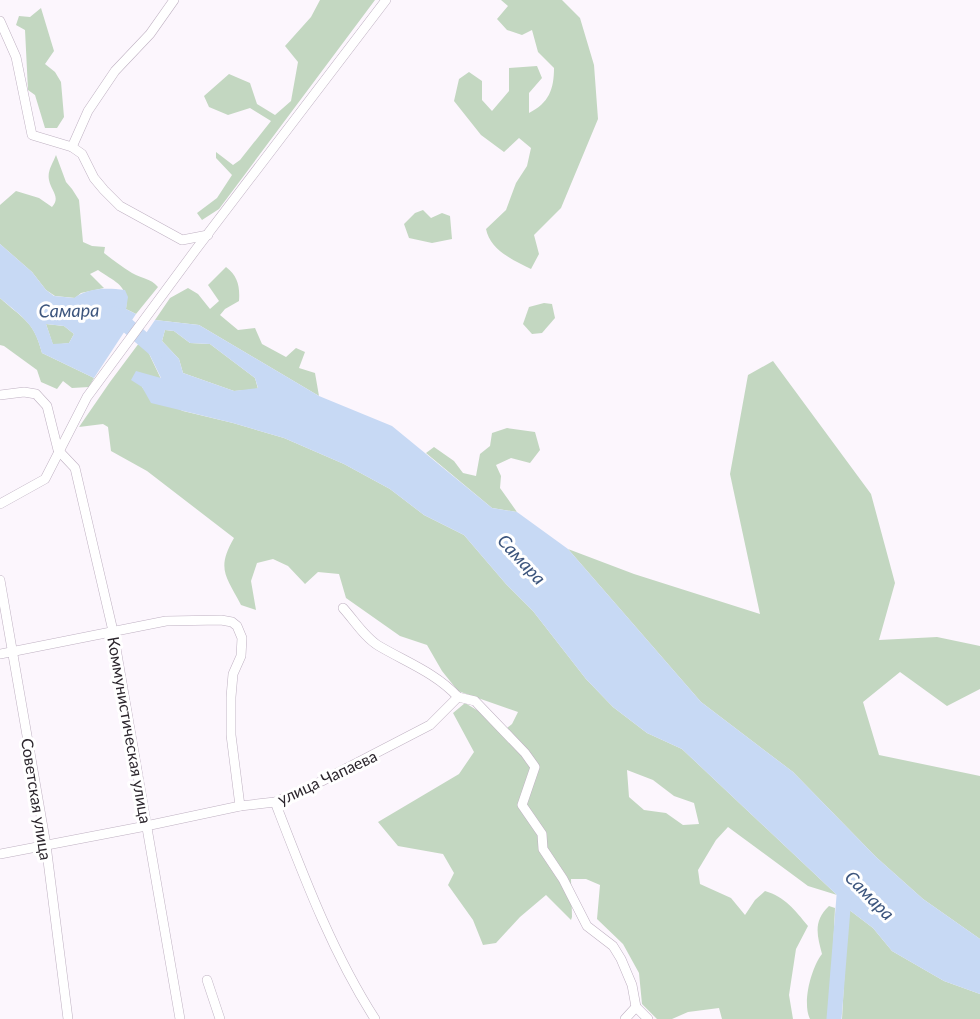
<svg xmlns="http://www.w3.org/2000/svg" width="980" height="1019" font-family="Lato,sans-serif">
  <rect width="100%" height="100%" fill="#fcf6fd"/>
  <g fill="#c3d7c1" fill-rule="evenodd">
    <polygon points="320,0 375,0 219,209 202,220 197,213 217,198 232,175 216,158 216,152 233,165 240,160 271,121 250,108 228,115 209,107 204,96 229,74 250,83 257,104 275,115 291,101 298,62 285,46 311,17"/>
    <path d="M 501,0 L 562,0 L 580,18 L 594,65 L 598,119 L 561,208 L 534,235 L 539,254 L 531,269 C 513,260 490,250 486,229 L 506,210 L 516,183 L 527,166 L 531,148 L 519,138 L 504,152 L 481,135 L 454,101 L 459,79 L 469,72 L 482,81 L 482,100 L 492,111 L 509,91 L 509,68 L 537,66 L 542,78 L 529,93 L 529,113 C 549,103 554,89 554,68 L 538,52 L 532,30 L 522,35 L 507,30 L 497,19 L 508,6 Z"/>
    <polygon points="41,8 54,51 45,64 55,72 61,82 64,117 57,128 45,128 35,95 28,90 25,30 16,25 19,16 30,17"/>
    <path d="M 56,155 L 66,182 L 72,189 L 79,200 L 83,242 L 92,246 L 105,247 L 104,253 C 113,260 122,267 132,273 C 143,279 150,278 158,287 L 136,314 L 126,309 C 129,285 115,282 98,270 L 90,274 L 104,288 L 81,293 L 75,298 L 55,296 L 46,290 L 32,272 L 0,244 L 0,205 L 16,191 L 39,198 L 52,207 C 61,197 51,191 49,180 C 47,171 53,163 56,155 Z"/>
    <polygon points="423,210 431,218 442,213 450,216 452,239 432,243 409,238 404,224 415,213"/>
    <path d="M 226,267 C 238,276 240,287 239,301 L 225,309 L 220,315 L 238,330 L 255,328 L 262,344 L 286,357 L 296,348 L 305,352 L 299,368 L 315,373 L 319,396 L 199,325 L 155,320 L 170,298 L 188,288 L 198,294 L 210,309 L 219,301 L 208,285 Z"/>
    <path d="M 0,298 C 23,319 34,321 42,353 L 94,378 L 89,387 L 72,388 L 63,381 L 57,389 L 41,382 L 37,370 L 4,346 L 0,345 Z"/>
    <polygon points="544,303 552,304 555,318 542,333 532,334 523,324 529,307"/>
    <polygon points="46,324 64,326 74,334 69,343 53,345"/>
    <polygon points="165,330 174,331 190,343 210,344 255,378 258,389 234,391 183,373 179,359 162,341"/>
    <path d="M 142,339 L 161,379 L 142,387 L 149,396 L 183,411 L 233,423 L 284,438 L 344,464 L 390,489 L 424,515 L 464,535 L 506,584 L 533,611 L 586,679 L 613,707 L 647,733 L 682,749 L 837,895 L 808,886 L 728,827 L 716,840 L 698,870 L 700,884 L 731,898 L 745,915 L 755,900 L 765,891 C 785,897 795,910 808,926 L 796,949 L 789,995 L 793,1019 L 722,1019 L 719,1008 L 688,1012 L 672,1019 L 657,1019 L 642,1004 L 639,973 L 623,944 L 597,919 L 600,885 L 586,879 L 571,879 L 572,917 L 571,920 L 546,895 L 520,917 L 496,943 L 483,945 L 473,920 L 448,885 L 454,873 L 443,854 L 398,846 L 378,822 L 459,774 L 474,752 L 453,713 L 465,703 L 507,728 L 512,724 L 518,712 L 458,691 L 442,671 L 427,645 L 400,636 L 346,598 L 339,574 L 318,572 L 305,584 L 288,566 L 273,559 L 257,563 L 251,581 L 256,610 L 241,605 C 226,576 216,569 234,538 L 147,471 L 111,451 L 108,427 L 103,424 L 79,427 L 110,382 ZM 627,770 L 653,780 L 674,796 L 694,803 L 699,824 L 683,825 L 666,813 L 644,810 L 629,797 Z"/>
    <polygon points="773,361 871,494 895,583 879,640 937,637 980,646 980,689 947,706 900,672 863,702 879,755 980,776 980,939 923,899 876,857 793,772 701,702 568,549 634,574 760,614 730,474 748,375"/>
    <polygon points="507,428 535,432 540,450 530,463 511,458 496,465 501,476 500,488 517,512 492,508 426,453 434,447 454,461 463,473 476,476 480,454 490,446 492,433"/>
    <path d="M 829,906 L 835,908 L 830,1019 L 810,1019 C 802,1003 811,968 822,954 C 817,935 813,921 829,906 Z"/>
    <polygon points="848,909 873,928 892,951 944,981 980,994 980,1019 842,1019"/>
  </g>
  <g fill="#c7d9f4" fill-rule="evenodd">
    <path d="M 0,244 L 32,272 L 46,290 L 54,296 L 74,298 C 90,287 107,288 125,290 L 128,297 L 126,309 L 136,314 L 94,378 L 42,353 C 34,322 23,318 0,298 ZM 46,324 L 64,326 L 74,334 L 69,343 L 53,344 Z"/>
    <path d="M 155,320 L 199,325 L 319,396 L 392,426 L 492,508 L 517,512 L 568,549 L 701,702 L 793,772 L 876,857 L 923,899 L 980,939 L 980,994 L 944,981 L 892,951 L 873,928 L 848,909 L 837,895 L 682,749 L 647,733 L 613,707 L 586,679 L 533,611 L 506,584 L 464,535 L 424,515 L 390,489 L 344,464 L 284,438 L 233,423 L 151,403 L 142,387 L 131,380 L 136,371 L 161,378 L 142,339 ZM 165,330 L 174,331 L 190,343 L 210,344 L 255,378 L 258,388 L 234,391 L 183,373 L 179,359 L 162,341 Z"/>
  </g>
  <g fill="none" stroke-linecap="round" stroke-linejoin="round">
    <g stroke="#c7d9f4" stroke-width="15">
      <polyline points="114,314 157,351"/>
      <polyline points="834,1019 845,884"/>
    </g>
    <g stroke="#bfb1c2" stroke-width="10">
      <g id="street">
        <polyline points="0,21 16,57 32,135 72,147 82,154 94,178 104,190 120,206 182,240 208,235"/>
        <polyline points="72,147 88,111 115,71 150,34 174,0"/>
        <polyline points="0,395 24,392 36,394 47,406 58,450 75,468 113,631 180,1019"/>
        <polyline points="0,504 45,479 87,397 197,248 386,0"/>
        <polyline points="0,580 46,845 68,1019"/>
        <path d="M 343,608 C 354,620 365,638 379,646 C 406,662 436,673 458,697"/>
        <polyline points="0,654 166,621 221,620 232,622 237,626 242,638 241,656 233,674 231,697 231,735 240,806"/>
        <polyline points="458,697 475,701 525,753 535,767 522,805 542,834 543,849 563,879 587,926 613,946 621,959 632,985 636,1007 648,1019"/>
        <path d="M 275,802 C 304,877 332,952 375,1019"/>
        <polyline points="0,854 146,826 240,806 275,802 322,781 430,725 458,697"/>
        <polyline points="207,980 220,1019"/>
        <polyline points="625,1019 636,1007"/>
      </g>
    </g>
    <use href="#street" stroke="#fff" stroke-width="9"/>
  </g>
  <g text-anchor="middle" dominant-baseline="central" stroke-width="6" stroke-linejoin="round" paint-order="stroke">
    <g font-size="16" fill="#2c262d" stroke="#fff">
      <text transform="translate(130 730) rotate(80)">Коммунистическая улица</text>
      <text transform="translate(327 777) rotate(-25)">улица Чапаева</text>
      <text transform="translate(37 799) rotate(81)">Советская улица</text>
    </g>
    <g font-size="18" font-style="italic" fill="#3c557d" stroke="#fff">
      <text transform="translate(69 310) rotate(-1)">Самара</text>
      <text transform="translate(522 559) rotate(47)">Самара</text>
      <text transform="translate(870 895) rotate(45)">Самара</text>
    </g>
  </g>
</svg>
